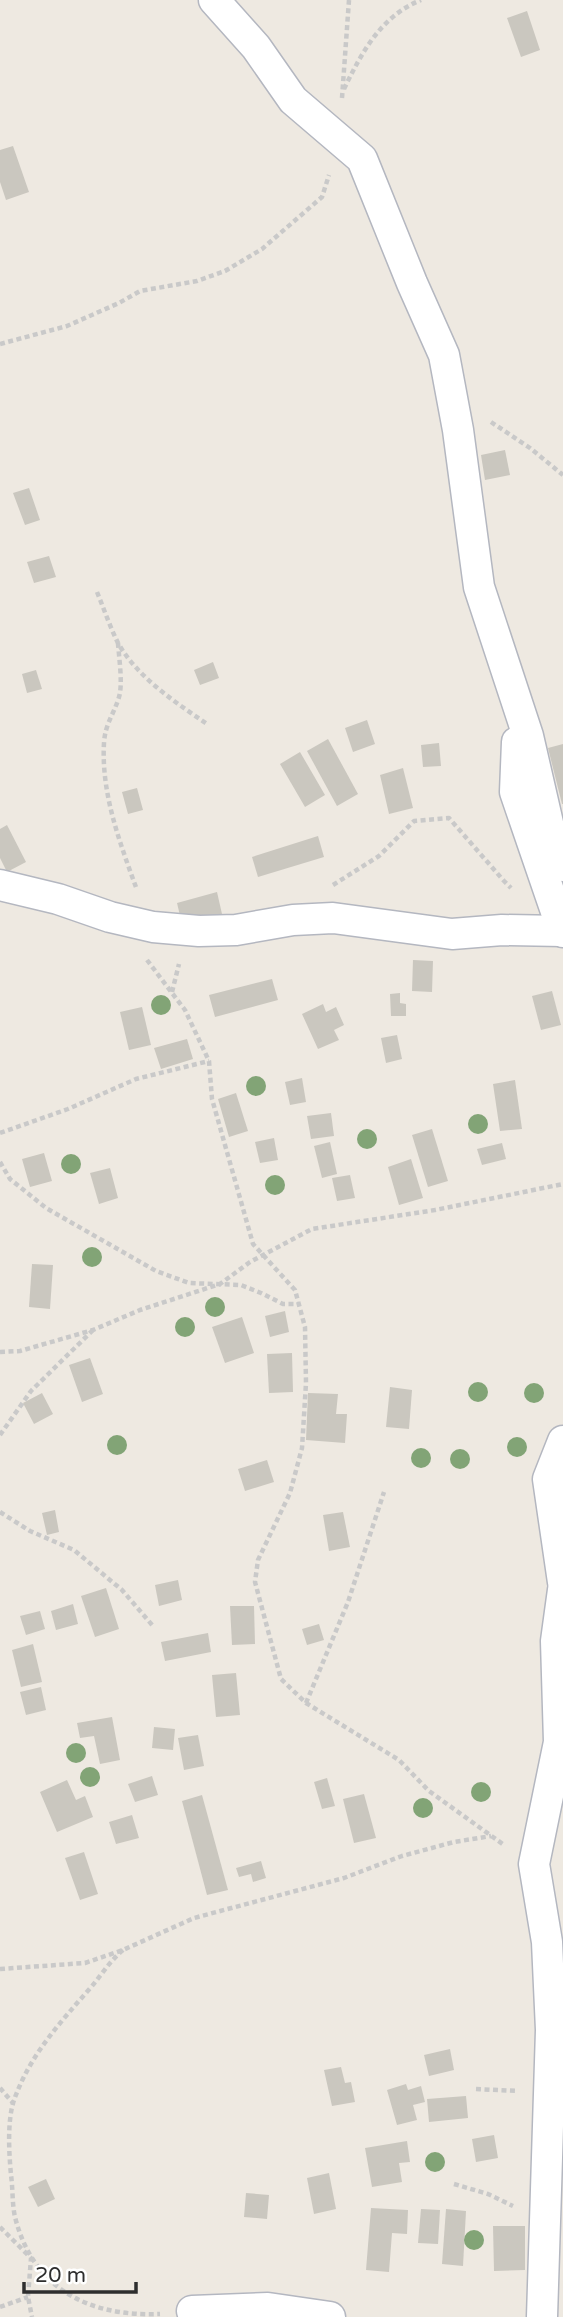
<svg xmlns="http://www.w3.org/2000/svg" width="563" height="2317" font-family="'Varela Round',sans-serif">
  <rect width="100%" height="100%" fill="#eee9e1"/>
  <g fill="#cac7bf">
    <polygon points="527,11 540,50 521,57 507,18"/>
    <polygon points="13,146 29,192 6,200 0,182 0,150"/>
    <polygon points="505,450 510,475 485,480 481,455"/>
    <polygon points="29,488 40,520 25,525 13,493"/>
    <polygon points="49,556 56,577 34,583 27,562"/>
    <polygon points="213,662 219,678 200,685 194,670"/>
    <polygon points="36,670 42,689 27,693 22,674"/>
    <polygon points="367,720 375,744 353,752 345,728"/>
    <polygon points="328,739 358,794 337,806 307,751"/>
    <polygon points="439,743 441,766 423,767 421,745"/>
    <polygon points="563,744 563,804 562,804 548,748"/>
    <polygon points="300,752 325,795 305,807 280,764"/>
    <polygon points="403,768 413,808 389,814 380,775"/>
    <polygon points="137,788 143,810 128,814 122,792"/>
    <polygon points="7,825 26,862 7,872 0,858 0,829"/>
    <polygon points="318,836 324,857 258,877 252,857"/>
    <polygon points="217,892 222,914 182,924 177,903"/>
    <polygon points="413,960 433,961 432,992 412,991"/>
    <polygon points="272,979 278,1000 215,1017 209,995"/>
    <polygon points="552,991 561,1025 541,1030 532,996"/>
    <polygon points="400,993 400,1003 406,1004 406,1016 391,1016 390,994"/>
    <polygon points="323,1004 326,1012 336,1007 344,1025 334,1030 339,1040 318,1049 302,1014"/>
    <polygon points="142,1007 151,1045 129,1050 120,1012"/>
    <polygon points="397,1035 402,1059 386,1063 381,1038"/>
    <polygon points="187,1039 193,1059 161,1069 154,1048"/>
    <polygon points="302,1078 306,1102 290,1105 285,1082"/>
    <polygon points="515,1080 522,1129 500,1131 493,1084"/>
    <polygon points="236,1093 248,1131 229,1137 218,1099"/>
    <polygon points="331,1113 334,1136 311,1139 307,1116"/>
    <polygon points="432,1129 448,1181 428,1187 412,1135"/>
    <polygon points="274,1138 278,1160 260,1163 255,1142"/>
    <polygon points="330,1142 337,1174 322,1178 314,1146"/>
    <polygon points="502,1143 506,1159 482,1165 477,1149"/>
    <polygon points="44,1153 52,1181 30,1187 22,1159"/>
    <polygon points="411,1159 423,1198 399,1205 388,1167"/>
    <polygon points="110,1168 118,1198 99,1204 90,1173"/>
    <polygon points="350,1175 355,1198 337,1201 332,1178"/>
    <polygon points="32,1264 53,1265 50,1309 29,1307"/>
    <polygon points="285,1311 289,1332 270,1337 265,1316"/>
    <polygon points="242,1317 254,1353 225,1363 212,1327"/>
    <polygon points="292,1353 293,1392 269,1393 267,1354"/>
    <polygon points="90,1358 103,1394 82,1402 69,1365"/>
    <polygon points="390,1387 412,1390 409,1429 386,1427"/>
    <polygon points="42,1393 53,1414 34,1424 23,1403"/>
    <polygon points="308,1393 338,1394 336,1414 347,1414 345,1443 306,1440"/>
    <polygon points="267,1460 274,1482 245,1491 238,1469"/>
    <polygon points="55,1510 59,1532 47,1535 42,1513"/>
    <polygon points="343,1512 350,1547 329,1551 323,1515"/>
    <polygon points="178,1580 182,1600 159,1606 155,1585"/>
    <polygon points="106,1588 119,1629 95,1637 81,1596"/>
    <polygon points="73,1604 78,1624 56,1630 51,1611"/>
    <polygon points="230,1606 254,1606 255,1644 232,1645"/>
    <polygon points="40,1611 45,1629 26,1635 20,1616"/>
    <polygon points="319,1624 324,1640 307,1645 302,1629"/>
    <polygon points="208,1633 211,1652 165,1661 161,1642"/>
    <polygon points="33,1644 42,1682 21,1687 12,1650"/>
    <polygon points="236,1673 240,1715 216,1717 212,1675"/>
    <polygon points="41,1687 46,1710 26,1715 20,1692"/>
    <polygon points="112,1717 120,1760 100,1764 94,1736 80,1738 77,1723"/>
    <polygon points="154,1727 175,1729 173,1750 152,1748"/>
    <polygon points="198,1735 204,1766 184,1770 178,1738"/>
    <polygon points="152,1776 158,1795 135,1802 128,1784"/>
    <polygon points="327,1778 335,1806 322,1809 314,1782"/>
    <polygon points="67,1780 76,1800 85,1796 93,1817 57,1832 40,1792"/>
    <polygon points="364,1794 376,1838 354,1843 343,1799"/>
    <polygon points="202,1795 228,1890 207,1895 182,1801"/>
    <polygon points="132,1815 139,1838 116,1844 109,1822"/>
    <polygon points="84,1852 98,1894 80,1900 65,1858"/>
    <polygon points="261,1861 266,1878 253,1882 251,1874 239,1877 236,1868"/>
    <polygon points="450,2049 454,2070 429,2076 424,2055"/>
    <polygon points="341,2067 345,2083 351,2082 355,2102 332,2106 324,2070"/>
    <polygon points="406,2084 408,2090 421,2086 425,2102 413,2105 417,2120 397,2125 387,2090"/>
    <polygon points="466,2096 468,2118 429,2122 427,2099"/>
    <polygon points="494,2135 498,2158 476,2162 472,2139"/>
    <polygon points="407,2141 410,2162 399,2163 402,2182 372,2187 365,2148"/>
    <polygon points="329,2173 336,2209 314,2214 307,2178"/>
    <polygon points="46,2179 55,2199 38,2207 28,2187"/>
    <polygon points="246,2193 269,2195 267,2219 244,2217"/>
    <polygon points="371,2208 408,2210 407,2234 392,2233 389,2272 366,2270"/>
    <polygon points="421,2209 440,2210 438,2244 418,2243"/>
    <polygon points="446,2209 466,2211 463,2266 442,2264"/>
    <polygon points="493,2226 525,2226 525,2270 494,2271"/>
  </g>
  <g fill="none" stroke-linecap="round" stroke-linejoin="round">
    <g stroke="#b4b7c0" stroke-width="33">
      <g id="minor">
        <polyline points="214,0 256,47 293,100 362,159 412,283 444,355 458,430 479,587 528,736 550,832 563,866"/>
        <polyline points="521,740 517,742 515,792 563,932"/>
        <polyline points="0,885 58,899 110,917 153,927 199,931 236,930 293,920 333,918 452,934 502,930 563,931"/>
        <polyline points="563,1441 548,1479 563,1582"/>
        <polyline points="192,2311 268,2308 330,2317"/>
        <polyline points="542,2317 551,2030 547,1942 534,1864 559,1742 556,1641 563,1590"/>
      </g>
    </g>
    <g stroke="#c9c9c9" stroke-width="4.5" stroke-dasharray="5 3.5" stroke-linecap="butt">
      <path d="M 344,89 C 362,52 381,16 421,0"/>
      <polyline points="342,98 349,0"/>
      <polyline points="0,344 67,326 119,303 140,291 197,281 225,271 262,249 322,197 329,175"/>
      <polyline points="491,422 530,448 563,475"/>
      <path d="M 97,592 C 104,609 110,627 118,643 C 138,678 175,702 207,724"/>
      <path d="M 118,643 C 119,658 123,684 119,697 C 114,714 105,724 104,743 C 101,794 120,843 137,890"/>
      <polyline points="333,885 379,856 414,821 449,818 504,881 511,888"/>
      <polyline points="147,960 185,1010 209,1061 212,1099 253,1244 295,1290 305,1327 306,1383 302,1448 290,1493 258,1560 255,1582 281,1679 306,1703 399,1760 429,1791 504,1845"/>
      <polyline points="172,992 179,964"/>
      <polyline points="0,1133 68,1109 136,1079 209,1061"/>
      <polyline points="0,1162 10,1179 46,1208 156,1271 189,1283 241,1285 261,1293 283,1304 299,1304"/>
      <polyline points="0,1352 20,1351 93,1330 140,1310 220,1284 250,1262 312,1229 435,1210 563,1184"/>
      <polyline points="0,1435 31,1391 93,1330"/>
      <polyline points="0,1512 30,1531 74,1550 122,1590 153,1626"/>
      <polyline points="306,1703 348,1602 384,1492"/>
      <path d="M 123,1950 C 110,1961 102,1974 92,1986 C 60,2023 31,2053 14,2100 C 7,2121 9,2153 11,2175 C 13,2189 12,2204 15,2217 C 33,2289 89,2317 160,2314"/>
      <polyline points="0,1969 85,1963 123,1950 194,1918 344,1878 402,1856 454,1842 491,1836"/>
      <polyline points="0,2088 13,2103"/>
      <polyline points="476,2089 518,2091"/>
      <polyline points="454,2184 488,2194 513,2206"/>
      <polyline points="0,2227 31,2258 28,2297 32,2317"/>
      <polyline points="0,2307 28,2297"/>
    </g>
    <use href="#minor" stroke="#fff" stroke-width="30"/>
  </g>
  <g fill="#82a476">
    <circle cx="161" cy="1005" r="10"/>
    <circle cx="256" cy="1086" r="10"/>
    <circle cx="478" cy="1124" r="10"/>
    <circle cx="367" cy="1139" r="10"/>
    <circle cx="71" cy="1164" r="10"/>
    <circle cx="275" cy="1185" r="10"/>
    <circle cx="92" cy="1257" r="10"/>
    <circle cx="215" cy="1307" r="10"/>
    <circle cx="185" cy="1327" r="10"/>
    <circle cx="478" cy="1392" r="10"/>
    <circle cx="534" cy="1393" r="10"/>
    <circle cx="117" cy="1445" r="10"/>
    <circle cx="517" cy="1447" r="10"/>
    <circle cx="421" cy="1458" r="10"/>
    <circle cx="460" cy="1459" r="10"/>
    <circle cx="76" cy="1753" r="10"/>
    <circle cx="90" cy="1777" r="10"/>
    <circle cx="481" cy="1792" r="10"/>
    <circle cx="423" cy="1808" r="10"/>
    <circle cx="435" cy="2162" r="10"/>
    <circle cx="474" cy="2240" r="10"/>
  </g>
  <path d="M24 2282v10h112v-10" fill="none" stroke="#2e2e2e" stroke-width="3.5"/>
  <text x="35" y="2282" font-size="21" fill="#2e2e2e" stroke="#ffffff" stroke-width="5" paint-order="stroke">20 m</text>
</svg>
